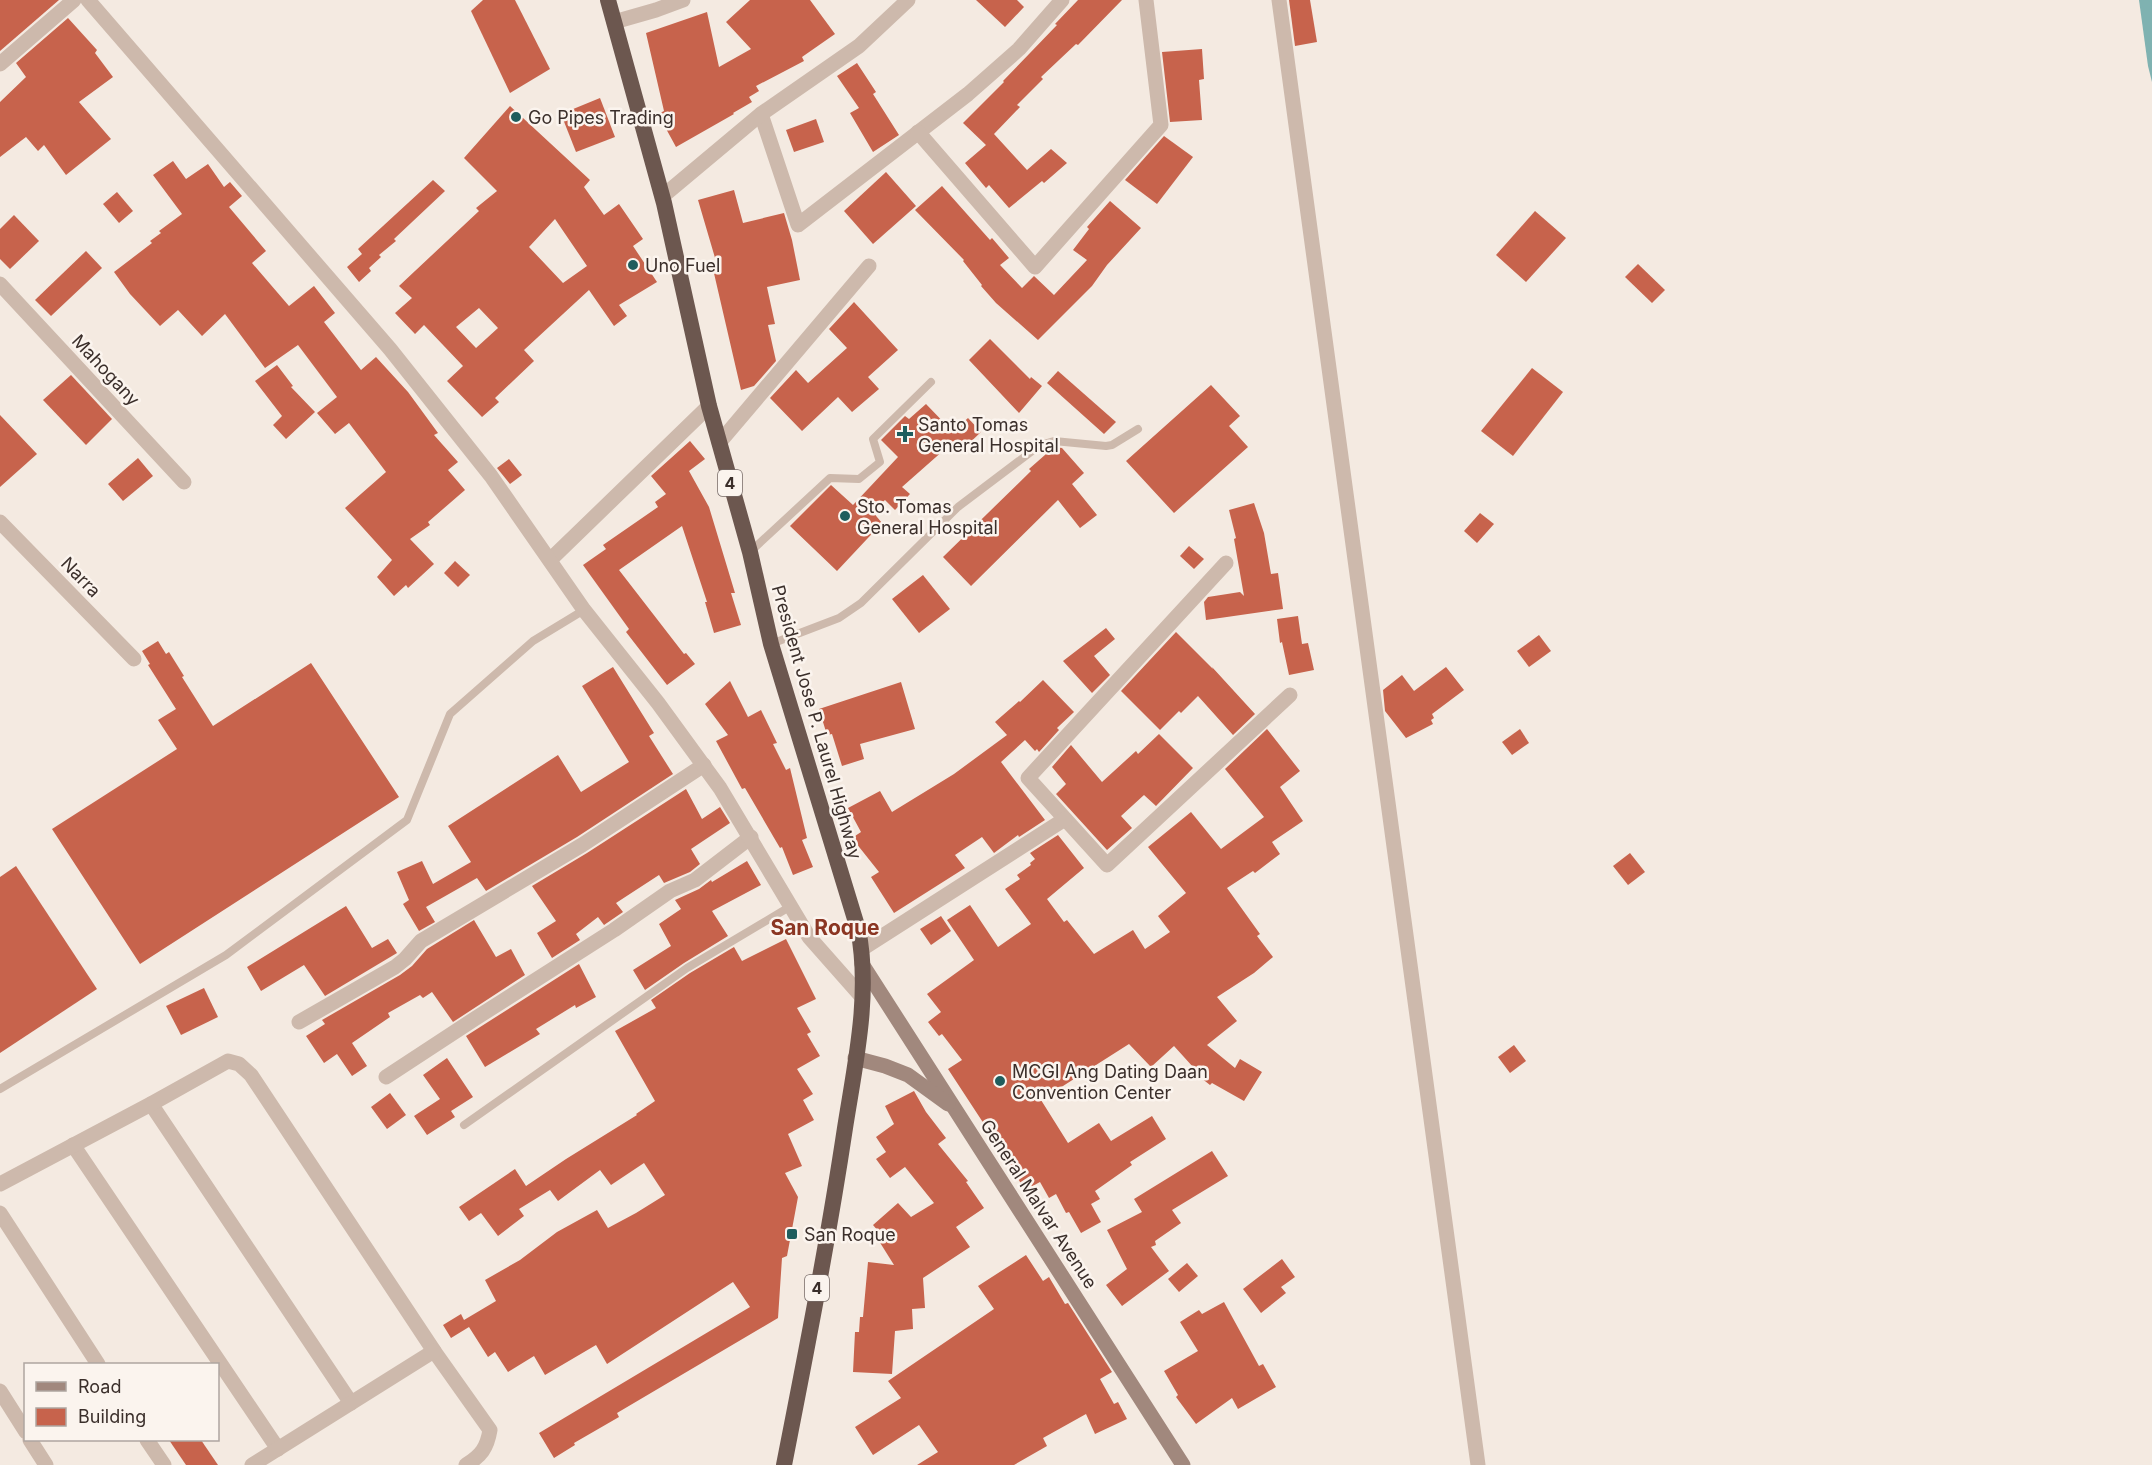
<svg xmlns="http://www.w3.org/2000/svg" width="2152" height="1465" font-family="Inter,sans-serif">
  <rect width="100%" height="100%" fill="#f4eae1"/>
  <polygon fill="#7fb2b1" points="2139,0 2152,0 2152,82 2148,66"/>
  <g fill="#c7634c" fill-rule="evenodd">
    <polygon points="0,0 59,0 0,51"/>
    <polygon points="483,0 515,0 550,69 510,93 471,11"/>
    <polygon points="750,0 810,0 835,34 802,57 804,61 756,86 759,91 749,97 752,102 733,113 734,114 676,147 658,114 664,111 646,33 707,12 719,67 751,49 726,22"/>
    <polygon points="976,0 1017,0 1024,7 1005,27"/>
    <polygon points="1078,0 1122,0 1078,45 1076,44 1041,77 1043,79 1017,105 1020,107 994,134 1027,170 1051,149 1067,163 1044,183 1042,181 1009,208 989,185 986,188 965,163 986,145 963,123 1004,82 1003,81 1057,25 1055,24"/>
    <polygon points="1289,0 1310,0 1317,42 1295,46"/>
    <polygon points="68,18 97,50 95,53 113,77 79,102 111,139 66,175 44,145 38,151 26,137 0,157 0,102 26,77 16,63"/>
    <polygon points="1202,49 1204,79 1199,80 1202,120 1170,122 1162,52"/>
    <polygon points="857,63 876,92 873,94 899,135 873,152 850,113 859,108 837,76"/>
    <polygon points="600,98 615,137 576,152 561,114"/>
    <path d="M 510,106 L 590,180 L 584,187 L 604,215 L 619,204 L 643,239 L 633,246 L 657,282 L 619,305 L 627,316 L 614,326 L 589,290 L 524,350 L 534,361 L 495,398 L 499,402 L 482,417 L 447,381 L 463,366 L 424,325 L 415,334 L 395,313 L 412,298 L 399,286 L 479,211 L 476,208 L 497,191 L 464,158 ZM 555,219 L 587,266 L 563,283 L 529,247 ZM 479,308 L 498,328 L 476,348 L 456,327 Z"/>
    <polygon points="816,119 824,142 794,152 786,130"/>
    <polygon points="1164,136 1193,157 1157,204 1125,180"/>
    <polygon points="173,161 186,179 208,164 224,187 230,182 242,196 229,207 266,251 252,263 289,306 314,286 335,313 324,322 361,370 376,357 408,392 438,433 434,435 458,462 448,470 465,490 428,522 430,525 410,539 434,564 408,588 406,585 394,596 377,577 392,560 345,508 386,472 349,423 335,434 317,413 337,397 298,345 265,368 225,314 202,336 178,310 160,326 130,294 114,272 152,243 150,241 161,233 159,231 182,214 153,175"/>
    <polygon points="886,172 916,206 873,244 844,211"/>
    <polygon points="433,180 445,191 394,239 396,241 379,255 381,257 369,268 371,271 359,282 347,267 362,254 358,249"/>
    <polygon points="942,186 990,240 992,238 1009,258 1000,265 1022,288 1034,276 1054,295 1087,260 1073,250 1089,229 1087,227 1110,201 1141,228 1107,265 1092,286 1038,340 996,303 981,286 982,285 963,261 964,260 915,210"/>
    <polygon points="734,190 743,223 784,213 792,240 800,280 767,287 775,324 768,325 776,361 754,386 741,390 713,269 718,268 698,200"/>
    <polygon points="117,192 133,211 119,223 103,204"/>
    <polygon points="1535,211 1566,238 1526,282 1496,255"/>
    <polygon points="14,215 39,241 10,269 0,259 0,229"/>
    <polygon points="86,251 102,268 51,316 35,300"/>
    <polygon points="1638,264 1665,290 1652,303 1625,277"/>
    <polygon points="854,302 898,350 868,377 879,389 852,412 838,397 802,431 770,398 796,370 808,383 847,348 829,329"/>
    <polygon points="990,339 1030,379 1031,377 1042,386 1019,413 969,360"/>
    <polygon points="277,365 293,386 291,387 315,412 286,439 273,425 282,416 255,381"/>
    <polygon points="1532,368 1563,392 1513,456 1481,431"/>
    <polygon points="1058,371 1116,422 1104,434 1047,383"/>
    <polygon points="71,375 112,419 86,445 43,400"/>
    <polygon points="1211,385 1240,416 1229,426 1248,447 1174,513 1126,461"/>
    <polygon points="926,404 953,432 968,418 981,432 961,451 953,442 902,487 910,494 895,510 885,500 872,511 882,523 837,571 790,526 831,485 853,505 898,457 881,440 905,416 909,419"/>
    <polygon points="0,415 37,454 0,487"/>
    <polygon points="690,441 705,459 689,471 709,507 735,593 731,593 741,625 714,633 705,602 707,602 682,526 619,570 684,654 686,653 695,664 667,685 626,632 629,629 583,565 606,549 603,545 658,507 655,502 666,494 651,476"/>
    <polygon points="1054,447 1062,448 1084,473 1072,484 1097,515 1080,528 1058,500 971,586 943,557 1031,471 1029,469"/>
    <polygon points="138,458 153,476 123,501 108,484"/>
    <polygon points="509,459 522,475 510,484 497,468"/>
    <polygon points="1254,503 1264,533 1271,574 1278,573 1283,609 1206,620 1204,602 1208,597 1240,592 1244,596 1234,539 1236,538 1229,510"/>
    <polygon points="1480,513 1494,524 1477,543 1464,531"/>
    <polygon points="1189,546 1204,559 1194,569 1180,556"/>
    <polygon points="455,561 470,575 458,587 444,573"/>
    <polygon points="923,575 950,609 919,633 892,599"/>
    <polygon points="1298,616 1302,644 1308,643 1314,670 1289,675 1282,642 1280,643 1277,619"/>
    <polygon points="1106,628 1115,639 1094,656 1110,675 1092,693 1063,661"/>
    <polygon points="1176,632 1213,669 1212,667 1255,714 1233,735 1198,696 1181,713 1179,711 1160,730 1121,691"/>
    <polygon points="1539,635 1551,651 1529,667 1517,651"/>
    <polygon points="158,641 166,654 169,652 184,676 182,677 213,726 311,663 399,797 140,964 52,829 177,749 158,720 176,709 148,665 150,664 142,651"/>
    <polygon points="613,667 654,733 649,736 673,774 577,837 486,891 477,878 426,907 435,922 419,931 403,904 409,900 397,872 422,861 433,884 471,862 448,826 558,755 581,792 629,762 582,686"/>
    <polygon points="1446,667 1464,690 1432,714 1434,718 1431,720 1433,724 1406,738 1385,711 1383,690 1402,675 1414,691"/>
    <polygon points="1043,680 1074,712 1057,728 1059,730 1039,752 1037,749 1035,751 1025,740 1001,762 1045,820 1019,837 1018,835 994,853 982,837 955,855 965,868 894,913 871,877 879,872 852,838 861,832 848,808 880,791 892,812 954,774 1007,735 995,722 1019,701 1020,702"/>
    <polygon points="730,681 748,717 761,710 777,743 773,744 786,770 790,768 807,838 802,840 813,867 793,875 782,847 780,848 745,788 742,789 716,741 728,735 705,704"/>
    <polygon points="901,682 915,729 860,744 864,759 842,766 832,734 827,735 819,709"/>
    <polygon points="1267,729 1300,771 1280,787 1303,821 1272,842 1280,854 1255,873 1253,871 1227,888 1260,934 1257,936 1273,957 1254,973 1217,997 1237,1021 1207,1045 1235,1068 1240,1059 1262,1072 1244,1101 1212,1083 1210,1085 1191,1070 1193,1067 1174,1046 1151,1067 1129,1044 1041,1100 1068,1143 1099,1123 1111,1141 1152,1116 1166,1139 1130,1162 1132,1165 1095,1191 1100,1199 1091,1204 1101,1222 1081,1233 1069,1212 1066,1213 1056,1194 1049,1198 1040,1182 1025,1190 1015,1174 1000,1156 1003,1153 948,1069 962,1060 942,1034 939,1036 928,1022 941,1012 927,994 974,960 947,920 970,905 998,947 1031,924 1005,889 1020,879 1017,875 1031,865 1030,863 1035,859 1030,853 1058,835 1084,868 1047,899 1064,922 1067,920 1094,954 1133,930 1145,949 1170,932 1158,916 1186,893 1148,847 1191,812 1221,849 1264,817 1225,769"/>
    <polygon points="1520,729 1529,743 1512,755 1502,742"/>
    <polygon points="1159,734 1193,768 1156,806 1144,795 1121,816 1132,828 1107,850 1056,794 1066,784 1052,767 1071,745 1102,782 1136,751 1138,754"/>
    <polygon points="686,789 702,819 720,807 730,823 691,849 700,864 690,872 664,883 659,875 616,903 623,912 604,925 598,917 576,934 580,940 552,958 537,933 556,921 532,886 587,853"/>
    <polygon points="1630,853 1645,872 1628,885 1613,866"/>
    <polygon points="747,861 761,885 712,911 728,936 684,963 645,990 633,970 671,946 659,924 681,909 675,900 699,889 711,880 712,882"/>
    <polygon points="16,866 97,989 0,1053 0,877"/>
    <polygon points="346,906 372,948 388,939 397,953 325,996 304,965 261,991 247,967"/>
    <polygon points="941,916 951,931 931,945 920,929"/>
    <polygon points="474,920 496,957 511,949 525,975 453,1022 432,992 423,998 420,995 388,1013 390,1017 352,1043 367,1066 352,1076 337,1054 324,1063 306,1036 325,1024 322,1020 400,975 412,966 427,949"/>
    <polygon points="786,939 816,999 797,1008 811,1032 807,1034 820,1056 797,1069 813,1094 803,1100 814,1120 788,1134 802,1166 785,1173 798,1197 787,1256 782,1258 778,1318 617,1413 619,1417 574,1443 575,1445 554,1458 539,1433 750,1307 733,1282 607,1364 596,1345 545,1375 534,1356 508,1372 495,1352 488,1357 469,1327 451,1338 443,1325 461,1314 464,1320 496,1301 485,1280 520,1260 557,1232 597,1210 608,1228 636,1213 665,1195 644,1163 611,1185 600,1170 558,1201 550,1190 519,1209 524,1216 498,1236 481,1213 469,1221 459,1207 515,1169 526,1186 566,1159 637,1115 636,1114 655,1101 615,1031 656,1008 651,1000 690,973 734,947 742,961"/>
    <polygon points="579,964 596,997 576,1008 575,1005 536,1029 540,1034 485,1067 466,1036"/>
    <polygon points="204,988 218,1017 181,1035 166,1006"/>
    <polygon points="1514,1045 1526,1061 1510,1073 1498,1057"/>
    <polygon points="447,1058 473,1097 451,1111 455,1117 427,1135 414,1116 440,1099 423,1075"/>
    <polygon points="914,1091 926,1112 946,1138 938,1144 968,1181 966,1182 984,1208 956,1227 970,1247 923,1278 925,1308 912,1309 913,1329 895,1331 892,1374 853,1372 855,1332 859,1332 860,1317 863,1317 868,1262 894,1265 879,1241 884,1238 873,1225 898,1203 911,1217 934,1203 905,1167 890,1178 876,1159 886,1152 876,1137 894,1124 885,1106"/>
    <polygon points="390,1093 406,1115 387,1129 371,1107"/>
    <polygon points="1212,1151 1228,1176 1172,1210 1181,1223 1155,1241 1156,1245 1151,1247 1169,1271 1122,1306 1106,1285 1127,1269 1107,1230 1142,1212 1134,1199"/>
    <polygon points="1026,1255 1043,1281 1049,1277 1065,1304 1068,1303 1112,1372 1100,1379 1114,1404 1118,1402 1127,1419 1095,1434 1086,1414 1043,1438 1047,1446 1014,1465 917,1465 938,1452 919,1425 873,1455 855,1427 901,1398 888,1381 994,1309 978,1286"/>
    <polygon points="1282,1259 1295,1277 1281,1287 1286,1293 1261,1313 1243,1289"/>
    <polygon points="1187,1263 1198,1276 1179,1292 1168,1279"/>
    <polygon points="1224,1302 1259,1366 1263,1364 1276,1387 1238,1409 1232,1398 1196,1424 1176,1397 1178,1395 1164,1371 1198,1351 1180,1322 1199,1310 1202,1314"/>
    <polygon points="169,1440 201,1440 218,1465 186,1465"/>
  </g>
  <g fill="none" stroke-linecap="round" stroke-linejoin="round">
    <g stroke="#cdb9ac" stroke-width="8">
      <polyline points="750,552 830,478 859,479 880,462 873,439 931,382"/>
      <polyline points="771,644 839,618 861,603 958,507 1040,445 1054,441 1106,446 1112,445 1138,429"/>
      <polyline points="0,1089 226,955 407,820 450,714 533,641 584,610"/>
      <polyline points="464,1125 687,968 791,906"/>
    </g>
    <g stroke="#cdb9ac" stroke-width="15">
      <polyline points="1279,0 1478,1465"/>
      <polyline points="614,22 656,10 683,0"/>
      <polyline points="0,64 74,0"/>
      <polyline points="761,114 798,225 968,94 1019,49 1062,0"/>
      <polyline points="918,132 1035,267 1161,125 1146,0"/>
      <polyline points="663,196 761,114 859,46 908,0"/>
      <polyline points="0,284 184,482"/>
      <polyline points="719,443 869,266"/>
      <polyline points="0,522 134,659"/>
      <polyline points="550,560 709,406"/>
      <polyline points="1226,563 1028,778 1107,865 1290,695"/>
      <polyline points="862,949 1065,819"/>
      <polyline points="299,1022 395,967 405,959 421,941 582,845 704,765"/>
      <polyline points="386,1077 476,1018 614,930 670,891 695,880 751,837"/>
      <polyline points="151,1104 351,1403"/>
      <polyline points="73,1145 278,1449"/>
      <path d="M 0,1184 L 151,1104 L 228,1061 L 239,1064 L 251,1075 L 434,1351 L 490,1430 C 487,1448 481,1456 466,1465"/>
      <polyline points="0,1213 98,1364"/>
      <polyline points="0,1391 26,1432"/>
      <polyline points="30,1440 46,1465"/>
      <polyline points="147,1440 164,1465"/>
      <polyline points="252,1465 434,1351"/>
    </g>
    <polyline stroke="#cdb9ac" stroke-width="15" points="88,0 390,349 491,476 584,610 658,703 720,788 809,937 862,997"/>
    <g stroke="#a1887d" stroke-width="15">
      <polyline points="862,964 1183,1465"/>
      <polyline points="855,1058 885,1066 908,1075 948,1104"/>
    </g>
    <path stroke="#6c574f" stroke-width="16" d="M 608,0 L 664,203 L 709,406 L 750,552 L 771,644 L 858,929 C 871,994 855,1064 845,1128 C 828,1241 806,1353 784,1465"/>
  </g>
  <g fill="#1f5d5d" stroke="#fbf4ee" stroke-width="2">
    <circle cx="516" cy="117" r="6"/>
    <circle cx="633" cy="265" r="6"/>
    <path d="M902 425h6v6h6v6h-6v6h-6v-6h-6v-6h6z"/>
    <circle cx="845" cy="516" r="6"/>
    <circle cx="1000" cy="1081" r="6"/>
    <rect x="786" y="1228" width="12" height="12" rx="3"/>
  </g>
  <g text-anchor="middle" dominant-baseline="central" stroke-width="5" stroke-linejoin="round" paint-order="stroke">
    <g fill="#fbf4ee" stroke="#756a66" stroke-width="1.5">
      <rect x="718" y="470" width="24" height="26" rx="4.5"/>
      <rect x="805" y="1275" width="24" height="26" rx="4.5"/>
    </g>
    <g font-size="16" font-weight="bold" fill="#3b2f2b">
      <text x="730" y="483">4</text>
      <text x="817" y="1288">4</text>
    </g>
    <g font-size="18" fill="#3b2f2b" stroke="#fbf4ee" text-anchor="start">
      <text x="528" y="117">Go Pipes Trading</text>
      <text x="645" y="265">Uno Fuel</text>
      <text x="918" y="424">Santo Tomas<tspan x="918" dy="21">General Hospital</tspan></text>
      <text x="857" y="506">Sto. Tomas<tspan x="857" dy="21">General Hospital</tspan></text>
      <text x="1012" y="1071">MCGI Ang Dating Daan<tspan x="1012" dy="21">Convention Center</tspan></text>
      <text x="804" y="1234">San Roque</text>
    </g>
    <g font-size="18" fill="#3b2f2b" stroke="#fbf4ee">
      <text transform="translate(106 370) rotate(47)">Mahogany</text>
      <text transform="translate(81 577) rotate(46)">Narra</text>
      <text transform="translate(817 722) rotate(74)">President Jose P. Laurel Highway</text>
      <text transform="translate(1039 1204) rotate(57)">General Malvar Avenue</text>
    </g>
    <g font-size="21" font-weight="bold" fill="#8b3623" stroke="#fbf4ee">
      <text x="825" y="927">San Roque</text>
    </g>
  </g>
  <rect x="24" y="1363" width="195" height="78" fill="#fbf4ee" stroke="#aea5a0" stroke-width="1.5"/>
  <rect x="36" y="1382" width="30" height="9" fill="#a1887d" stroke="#aea5a0" stroke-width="1.5"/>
  <text x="78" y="1393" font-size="18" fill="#3b2f2b">Road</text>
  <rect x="36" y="1408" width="30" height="18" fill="#c7634c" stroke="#aea5a0" stroke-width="1.5"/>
  <text x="78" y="1423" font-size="18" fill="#3b2f2b">Building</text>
</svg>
